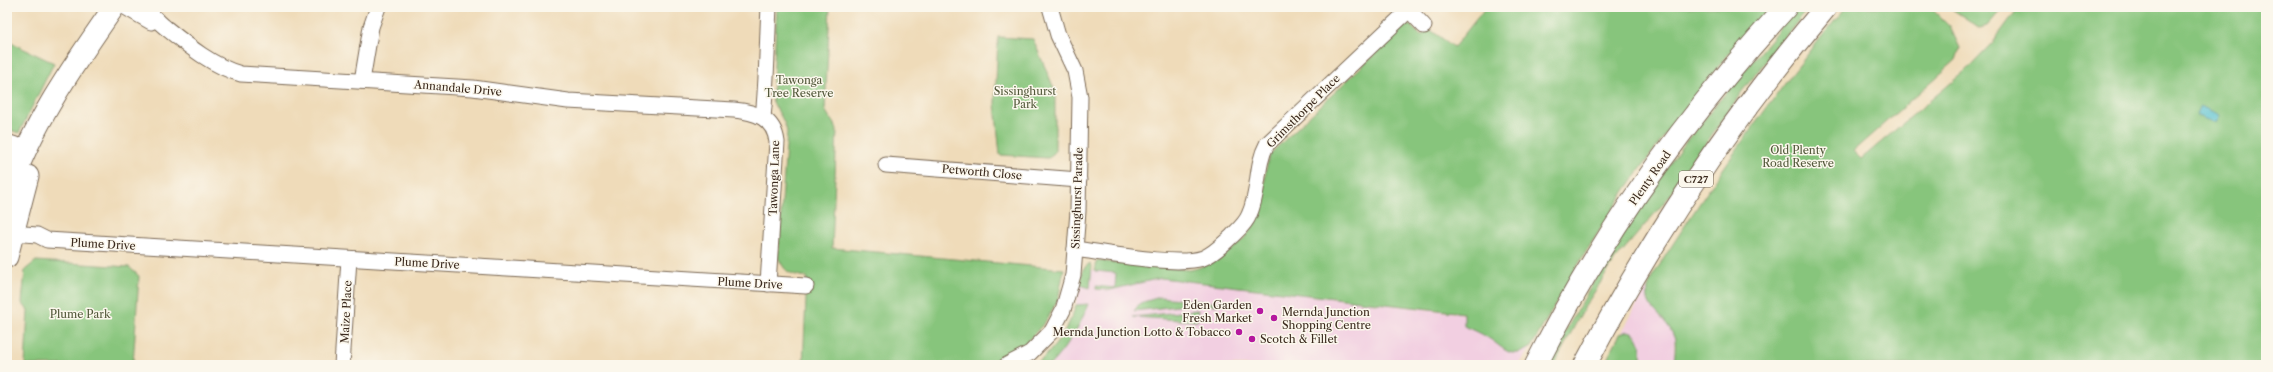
<svg xmlns="http://www.w3.org/2000/svg" width="2273" height="372" font-family="'Libre Caslon Text',serif">
  <rect width="100%" height="100%" fill="#fbf7ec"/>
  <filter id="ink" filterUnits="userSpaceOnUse"><feTurbulence type="fractalNoise" baseFrequency=".025" numOctaves="2"/><feDisplacementMap in="SourceGraphic" scale="8" xChannelSelector="R" yChannelSelector="G"/><feConvolveMatrix kernelMatrix="1 2 1 2 8 2 1 2 1" color-interpolation-filters="sRGB"/></filter>
  <filter id="wash" filterUnits="userSpaceOnUse"><feTurbulence type="fractalNoise" baseFrequency=".012" numOctaves="4" result="noise"/><feDisplacementMap in="SourceGraphic" scale="16" xChannelSelector="R" yChannelSelector="G"/><feGaussianBlur stdDeviation="0.9" result="paint"/><feColorMatrix in="noise" values="0 0 0 0 0 0 0 0 0 0 0 0 0 0 0 0 0 1.4 0 .05"/><feComposite in="paint" operator="in"/></filter>
  <g filter="url(#wash)">
    <rect width="100%" height="100%" fill="#efdbb9"/>
    <g fill="#f2cfe1">
      <polygon points="1083,269 1474,315 1517,353 1530,348 1519,365 1035,365 1048,354 1064,333 1075,309"/>
      <polygon points="1649,283 1646,289 1675,331 1674,365 1604,365"/>
    </g>
    <g fill="#87c57c" stroke="#61784d">
      <path d="M 777,7 L 830,7 L 825,110 L 837,129 L 832,248 L 1064,269 L 1058,300 L 1045,322 L 1027,342 L 987,365 L 803,365 L 807,277 C 790,274 786,274 778,257 L 787,132 C 785,119 776,111 772,99 Z"/>
      <path d="M 1486,7 L 1771,7 L 1725,58 L 1662,139 L 1626,189 L 1582,258 L 1531,347 C 1511,360 1506,350 1490,339 C 1482,334 1472,330 1464,326 L 1464,313 L 1161,278 L 1110,290 L 1096,289 L 1096,286 L 1115,288 L 1116,273 L 1095,271 L 1097,261 L 1190,270 C 1220,264 1254,238 1261,207 C 1266,190 1263,169 1271,153 L 1403,27 L 1410,25 L 1421,36 L 1429,29 L 1454,47 Z"/>
      <polygon points="1797,7 1809,7 1743,90 1668,198 1615,260 1584,308 1554,365 1546,365 1616,243 1682,146"/>
      <path d="M 1846,7 L 1930,7 L 1950,27 L 1960,48 L 1956,60 L 1853,151 L 1861,159 L 1965,71 L 1993,42 L 2019,7 L 2266,7 L 2266,365 L 1674,365 C 1674,357 1677,344 1674,337 C 1663,309 1637,310 1652,277 C 1711,183 1774,93 1846,7 Z"/>
      <polygon points="1949,7 2004,7 1987,26 1980,28"/>
      <polygon points="998,37 1033,39 1055,91 1055,152 1048,158 1000,155 995,104"/>
      <polygon points="7,41 54,63 19,133 7,129"/>
      <polygon points="36,261 129,267 139,276 133,365 25,365 28,310 22,303 25,270"/>
      <polygon points="1090,263 1092,266 1090,288 1080,285 1083,269"/>
      <polygon points="1160,297 1219,303 1219,305 1195,304 1134,311 1140,303"/>
      <path d="M 1088,304 C 1081,326 1066,348 1050,365 L 1035,365 C 1054,350 1069,329 1076,305 Z"/>
      <polygon points="1198,310 1197,321 1133,317"/>
      <path d="M 1628,331 C 1641,333 1643,353 1640,364 L 1604,365 L 1620,334 Z"/>
    </g>
    <polygon fill="#55c1d0" stroke="#487677" points="2200,106 2220,115 2216,123 2196,115"/>
  </g>
  <g filter="url(#ink)">
    <g fill="none" stroke-linecap="round" stroke-linejoin="round">
      <g stroke="#7a6854" stroke-width="17">
        <g id="street">
          <polyline points="125,7 151,22"/>
          <path d="M 143,7 C 151,13 158,22 166,28 C 187,45 214,67 241,74 L 473,88 L 568,101 L 734,110 C 756,112 774,118 777,142 L 768,284"/>
          <polyline points="1409,10 1424,26"/>
          <polyline points="362,81 371,27 378,7"/>
          <path d="M 763,117 C 767,81 767,44 769,7"/>
          <polyline points="7,142 25,148"/>
          <polyline points="7,153 20,160"/>
          <polyline points="886,165 1079,180"/>
          <polyline points="12,233 37,235 47,240 806,286"/>
          <path d="M 1075,249 C 1106,253 1176,267 1203,258 C 1214,254 1223,244 1232,236 C 1238,230 1246,223 1249,215 C 1260,192 1255,166 1267,144 L 1412,7"/>
          <polyline points="342,365 349,259"/>
          <polyline points="1007,365 1030,353 1052,331 1063,310 1073,275 1078,211 1080,97 1075,71 1058,35 1050,7"/>
        </g>
      </g>
      <g stroke="#7a6854" stroke-width="23">
        <g id="secondary">
          <path d="M 7,196 C 31,126 72,67 114,7"/>
          <polyline points="7,257 28,176"/>
        </g>
      </g>
      <g stroke="#7a6854" stroke-width="24">
        <g id="primary">
          <path d="M 1536,365 C 1601,235 1688,114 1786,7"/>
          <path d="M 1585,365 C 1652,237 1733,117 1826,7"/>
        </g>
      </g>
      <use href="#street" stroke="#fff" stroke-width="15"/>
      <use href="#secondary" stroke="#fff" stroke-width="21"/>
      <use href="#primary" stroke="#fff" stroke-width="22"/>
    </g>
  </g>
  <g fill="#b5179e" stroke="#fbf7ec" stroke-width="1.5">
    <circle cx="1260" cy="311" r="4"/>
    <circle cx="1274" cy="318" r="4"/>
    <circle cx="1239" cy="332" r="4"/>
    <circle cx="1252" cy="339" r="4"/>
  </g>
  <g text-anchor="middle" dominant-baseline="central" stroke-width="3" stroke-linejoin="round" paint-order="stroke">
    <rect fill="#fbf7ec" stroke="#75685c" stroke-width="1" x="1679" y="171" width="34" height="16" rx="3"/>
    <g font-size="10" font-weight="bold" fill="#3b2a1e">
      <text x="1696" y="179">C727</text>
    </g>
    <g font-size="11" fill="#52583a" stroke="#fbf7ec">
      <text x="799" y="80">Tawonga<tspan x="799" dy="13">Tree Reserve</tspan></text>
      <text x="1025" y="91">Sissinghurst<tspan x="1025" dy="13">Park</tspan></text>
      <text x="1798" y="150">Old Plenty<tspan x="1798" dy="13">Road Reserve</tspan></text>
      <text x="80" y="314">Plume Park</text>
    </g>
    <g font-size="11" fill="#3b2a1e" stroke="#fbf7ec">
      <text transform="translate(458 88) rotate(5)">Annandale Drive</text>
      <text transform="translate(1303 111) rotate(-45)">Grimsthorpe Place</text>
      <text transform="translate(982 172) rotate(5)">Petworth Close</text>
      <text transform="translate(774 178) rotate(-88)">Tawonga Lane</text>
      <text transform="translate(1650 178) rotate(-55)">Plenty Road</text>
      <text transform="translate(1077 198) rotate(-88)">Sissinghurst Parade</text>
      <text transform="translate(103 244) rotate(3)">Plume Drive</text>
      <text transform="translate(427 263) rotate(3)">Plume Drive</text>
      <text transform="translate(750 283) rotate(3)">Plume Drive</text>
      <text transform="translate(346 312) rotate(-87)">Maize Place</text>
    </g>
    <g font-size="11" fill="#3b2a1e" stroke="#fbf7ec" text-anchor="end">
      <text x="1252" y="305">Eden Garden<tspan x="1252" dy="13">Fresh Market</tspan></text>
      <text x="1282" y="312" text-anchor="start">Mernda Junction<tspan x="1282" dy="13">Shopping Centre</tspan></text>
      <text x="1231" y="332">Mernda Junction Lotto &amp; Tobacco</text>
      <text x="1260" y="339" text-anchor="start">Scotch &amp; Fillet</text>
    </g>
  </g>
  <rect width="2273" height="372" fill="none" stroke="#fbf7ec" stroke-width="24"/>
</svg>
